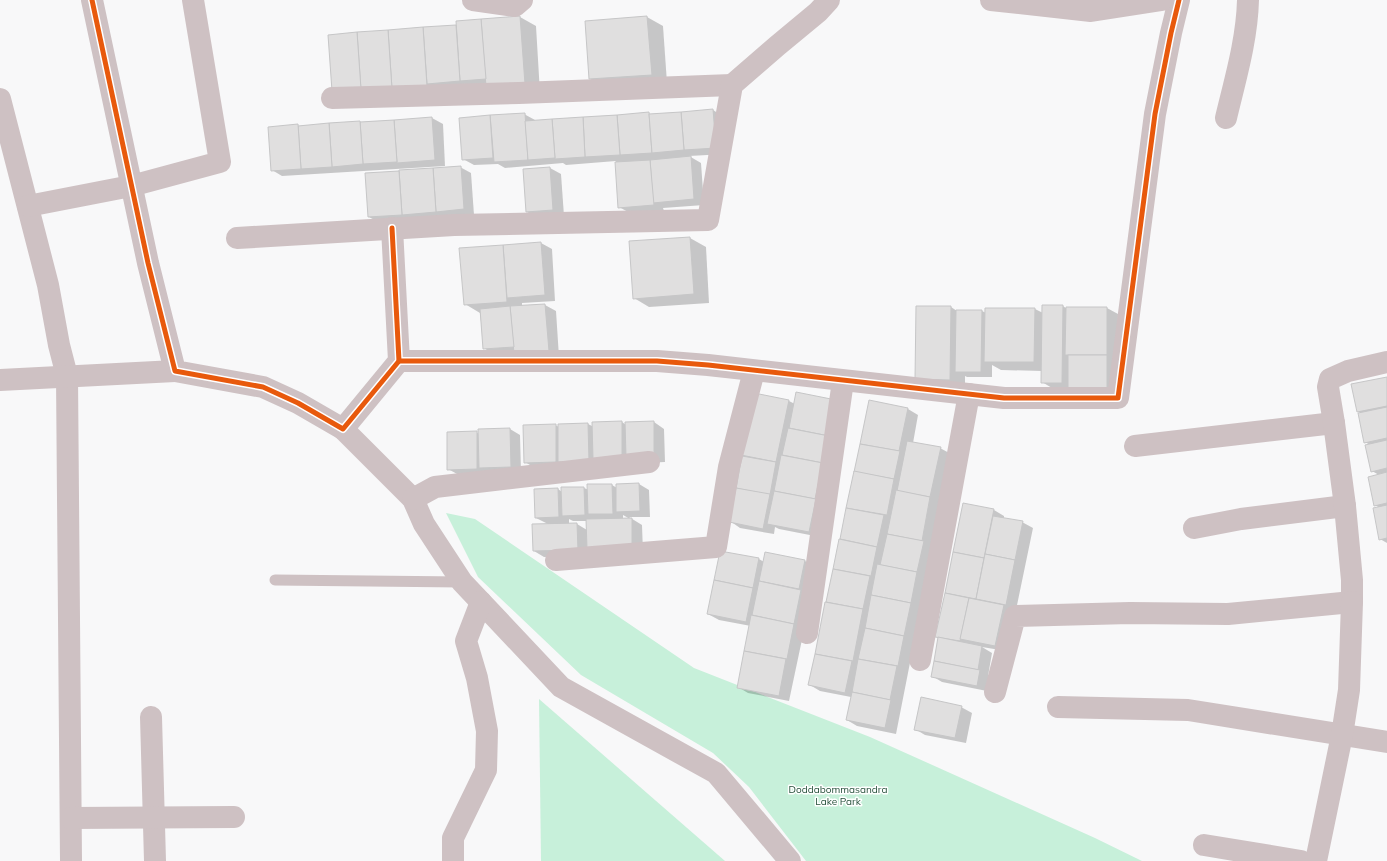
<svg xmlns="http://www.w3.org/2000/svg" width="1387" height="861" font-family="Mulish,sans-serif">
  <rect width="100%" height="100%" fill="#f8f8f9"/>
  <g fill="#c7f0da">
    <polygon points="446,513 475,519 694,668 870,737 1095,838 1142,861 806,861 749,787 713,753 581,675 478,577"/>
    <polygon points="539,699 725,861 541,861"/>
  </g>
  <g fill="#0003" fill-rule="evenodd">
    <polygon points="520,17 536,26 540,93 437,92 329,36 457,26"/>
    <polygon points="647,17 663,26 667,83 606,88 590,79"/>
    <polygon points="713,110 724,117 726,154 689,156 701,163 704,205 663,208 664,211 630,213 619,207 616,161 566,165 563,163 505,168 498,164 474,165 463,159 461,119 524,114 535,120 535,121 648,113 652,115"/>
    <polygon points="432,118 443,124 445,166 282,176 272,170 269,128"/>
    <polygon points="460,167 471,173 474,215 380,223 369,217 366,174"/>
    <polygon points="550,168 561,174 564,216 538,218 527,212 524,170"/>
    <polygon points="690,238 706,247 709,303 649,307 634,298"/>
    <polygon points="541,243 552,249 555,301 522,303 522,307 545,305 556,311 559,357 494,355 484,348 480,313 465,304 461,249"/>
    <polygon points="1063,306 1067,309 1067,308 1107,308 1118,314 1117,394 1052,388 1042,382 1042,371 1001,370 992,365 992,377 967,377 965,376 965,388 932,388 951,307 957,311 982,311 986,313 1035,309 1043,313"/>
    <polygon points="1387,378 1387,543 1380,539 1380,508 1375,505 1379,475 1372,471 1370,445 1365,442 1362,413 1358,411"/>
    <polygon points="754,394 789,401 795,404 835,401 820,537 779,529 775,527 774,534 740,528 730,521"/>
    <polygon points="870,401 908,409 918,415 913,443 940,448 951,454 896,734 857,726 847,720 851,697 820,691 810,685"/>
    <polygon points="622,422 626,425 654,422 664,429 665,462 535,468 525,462 555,425 559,427 559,425 588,424 594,427"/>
    <polygon points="510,429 520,435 521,472 459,475 448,469 476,432 479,434"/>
    <path d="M 639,484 L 649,490 L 650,517 L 629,517 L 642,525 L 643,553 L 544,557 L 534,551 L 548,524 L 536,518 L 558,489 L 562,492 L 584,488 L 589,490 L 612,485 L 617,488 ZM 623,515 L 630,519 L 623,519 ZM 569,519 L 573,521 L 587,521 L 587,530 L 577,524 L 569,524 Z"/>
    <polygon points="964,504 994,510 1004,516 1004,519 1022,522 1033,528 1016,610 1006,651 982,647 992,653 988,676 990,677 987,691 942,682 932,676 939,638 937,636"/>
    <polygon points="721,552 759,559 764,562 766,553 805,561 816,567 811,597 789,701 748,693 738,687 751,626 719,620 708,614"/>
    <polygon points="961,707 972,713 966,743 925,735 915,729"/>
  </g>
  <g fill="#e0dfdf" stroke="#c6c6c7">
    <polygon points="520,16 525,84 486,87 481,19"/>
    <polygon points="647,16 652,75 589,79 585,21"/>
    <polygon points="481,19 486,79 460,81 456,21"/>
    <polygon points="456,25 460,81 427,84 423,27"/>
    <polygon points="423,27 427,86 392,89 388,30"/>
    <polygon points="388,30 392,89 361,91 357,32"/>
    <polygon points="357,32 361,89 332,91 328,35"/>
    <polygon points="713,109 716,148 684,150 681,112"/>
    <polygon points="649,112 652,153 620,155 617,115"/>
    <polygon points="681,112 684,150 652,153 649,114"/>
    <polygon points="525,113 528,160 494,162 490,115"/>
    <polygon points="490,115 493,158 462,160 459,118"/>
    <polygon points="617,115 620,155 585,157 583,117"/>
    <polygon points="432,117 435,160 397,163 394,120"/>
    <polygon points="583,117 585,157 555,159 552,119"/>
    <polygon points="552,119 555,158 528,160 525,121"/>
    <polygon points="394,120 397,162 363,164 360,122"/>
    <polygon points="360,121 363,164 332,167 329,123"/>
    <polygon points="329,123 332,167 301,169 298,126"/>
    <polygon points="298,124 301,169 271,171 268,127"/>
    <polygon points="691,156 694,199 653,203 650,160"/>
    <polygon points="650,160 654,205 618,208 615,162"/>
    <polygon points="461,166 464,209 436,212 433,168"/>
    <polygon points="550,167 553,210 526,212 523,169"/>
    <polygon points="433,168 436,212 402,215 399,170"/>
    <polygon points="399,171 402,215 368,217 365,173"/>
    <polygon points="690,237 694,294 633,299 629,241"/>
    <polygon points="541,242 545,295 507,298 503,245"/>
    <polygon points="503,245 507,302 464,305 459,248"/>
    <polygon points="545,304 549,351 514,354 510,306"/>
    <polygon points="1042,305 1063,305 1062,383 1041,383"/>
    <polygon points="510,306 514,347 483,349 480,309"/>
    <polygon points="916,306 951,306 950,380 915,379"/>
    <polygon points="1066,307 1107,307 1107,355 1065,355"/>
    <polygon points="985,308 1035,308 1034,362 984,362"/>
    <polygon points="956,310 982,310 981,372 955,372"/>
    <rect x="1068" y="355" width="39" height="33"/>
    <polygon points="1387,377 1387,406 1357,412 1351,384"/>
    <polygon points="796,392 836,400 829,436 789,428"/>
    <polygon points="754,393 789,400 776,462 741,455"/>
    <polygon points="869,400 908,408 899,451 860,444"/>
    <polygon points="1387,407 1387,438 1364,443 1358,413"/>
    <polygon points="622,421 622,458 593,459 592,422"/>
    <polygon points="654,421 654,456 626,457 625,422"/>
    <polygon points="588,423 589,461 558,462 558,424"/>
    <polygon points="556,424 556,462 524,463 523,425"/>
    <polygon points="510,428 511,467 479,468 478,429"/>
    <polygon points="788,428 829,436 823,463 782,455"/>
    <polygon points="477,431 477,469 447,470 447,432"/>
    <polygon points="1387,440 1387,468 1371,472 1365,445"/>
    <polygon points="907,441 941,447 930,497 897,491"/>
    <polygon points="860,444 900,451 894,479 854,472"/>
    <polygon points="781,455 823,463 815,499 774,491"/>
    <polygon points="742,456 776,462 770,495 736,488"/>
    <polygon points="854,471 894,479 887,515 846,508"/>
    <polygon points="1387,472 1387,503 1374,506 1368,477"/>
    <polygon points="639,483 640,511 616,512 616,484"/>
    <polygon points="587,484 612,484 613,514 588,514"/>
    <polygon points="561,487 584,487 585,515 562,516"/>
    <polygon points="558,488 559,517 535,518 534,489"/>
    <polygon points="736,488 770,494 763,529 729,522"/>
    <polygon points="896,490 930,497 922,541 887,534"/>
    <polygon points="774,491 816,499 809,532 767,524"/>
    <polygon points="963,503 994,509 984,558 953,552"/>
    <polygon points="1387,505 1387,538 1379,540 1373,508"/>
    <polygon points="846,508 884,515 877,547 840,539"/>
    <polygon points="993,516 1023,521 1015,560 985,554"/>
    <polygon points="632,518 632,548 587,549 586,519"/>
    <polygon points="577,523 578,550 533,551 532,524"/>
    <polygon points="887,534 924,541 917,572 880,565"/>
    <polygon points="839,539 877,547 871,576 833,569"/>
    <polygon points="720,551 759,558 753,588 714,580"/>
    <polygon points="765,552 805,560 799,589 759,581"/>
    <polygon points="953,552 984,558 976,599 945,593"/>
    <polygon points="985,554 1015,560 1006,605 976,599"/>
    <polygon points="877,564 917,572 911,603 871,595"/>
    <polygon points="833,569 870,576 863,609 826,602"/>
    <polygon points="714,580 753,588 746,622 707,614"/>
    <polygon points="759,581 801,590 794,624 752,615"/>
    <polygon points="945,593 969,598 960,641 935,637"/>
    <polygon points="871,595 911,603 904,636 865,628"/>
    <polygon points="969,598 1004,605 995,646 960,639"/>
    <polygon points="825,602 863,609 853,661 815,654"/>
    <polygon points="751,615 794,624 787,659 744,651"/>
    <polygon points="865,628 904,636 898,666 858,659"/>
    <polygon points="938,637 982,646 978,670 934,661"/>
    <polygon points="744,651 786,659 779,696 737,688"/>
    <polygon points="815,654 852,661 845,693 808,685"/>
    <polygon points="858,659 897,666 890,700 852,692"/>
    <polygon points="934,661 980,670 977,686 931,677"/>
    <polygon points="852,692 891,700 885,728 846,720"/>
    <polygon points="921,697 962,706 955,738 914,730"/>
  </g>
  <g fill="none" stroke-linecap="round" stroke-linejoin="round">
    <polyline stroke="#cec1c3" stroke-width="11" points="275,580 462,582"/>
    <g stroke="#cec1c3" stroke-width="22">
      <polyline points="92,0 148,263 175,371 263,387 298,403 343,429 399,361 392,228"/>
      <polyline points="473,0 515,6 522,0"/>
      <polyline points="332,98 519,93 732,85"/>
      <polyline points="0,99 48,285 59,345 67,376 71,861"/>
      <path d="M 1226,118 C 1235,80 1247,40 1248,0"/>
      <polyline points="28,206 131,186 220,162 193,0"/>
      <polyline points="237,238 454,225 708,220 732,85 777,46 818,12 829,0"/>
      <polyline points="399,361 657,361 708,365 1004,398 1118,398 1155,114 1171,33 1179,0"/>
      <polyline points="0,380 175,371"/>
      <polyline points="343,429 413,499 424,524 462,582 561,687 716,773 790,861"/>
      <polyline points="1135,446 1334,423"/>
      <polyline points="413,499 435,487 649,462"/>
      <polyline points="1194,528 1241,519 1345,506"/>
      <polyline points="556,560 716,547 729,467 754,371"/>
      <polyline points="807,633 843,381"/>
      <polyline points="920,660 969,394"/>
      <polyline points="995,692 1015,616 1130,613 1228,614 1352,602 1352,580 1345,506 1334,423 1328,387 1330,379 1348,371 1387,362"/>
      <polyline points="1058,707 1188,710 1387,742"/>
      <polyline points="151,717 155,861"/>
      <polyline points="71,818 234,817"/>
      <polyline points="1204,845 1301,861"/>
      <polyline points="453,861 453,838 486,770 487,731 477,678 466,641 481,602"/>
      <polyline points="1316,861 1342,735 1349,690 1352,602"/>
    </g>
    <polyline stroke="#cec1c3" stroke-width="22" points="991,0 1091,11 1162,0"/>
    <g stroke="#fff" stroke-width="8">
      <g id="cycleway">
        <polyline points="92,0 148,263 175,371 263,387 298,403 343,429 399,361 392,228"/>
        <polyline points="399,361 657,361 708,365 1004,398 1118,398 1155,114 1171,33 1179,0"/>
      </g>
    </g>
    <use href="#cycleway" stroke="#e8590c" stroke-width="5"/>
  </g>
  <g text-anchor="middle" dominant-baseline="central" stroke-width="3" stroke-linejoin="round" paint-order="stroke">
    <g font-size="10" fill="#224d37" stroke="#fff">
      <text x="838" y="789">Doddabommasandra<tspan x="838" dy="12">Lake Park</tspan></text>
    </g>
  </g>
</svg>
